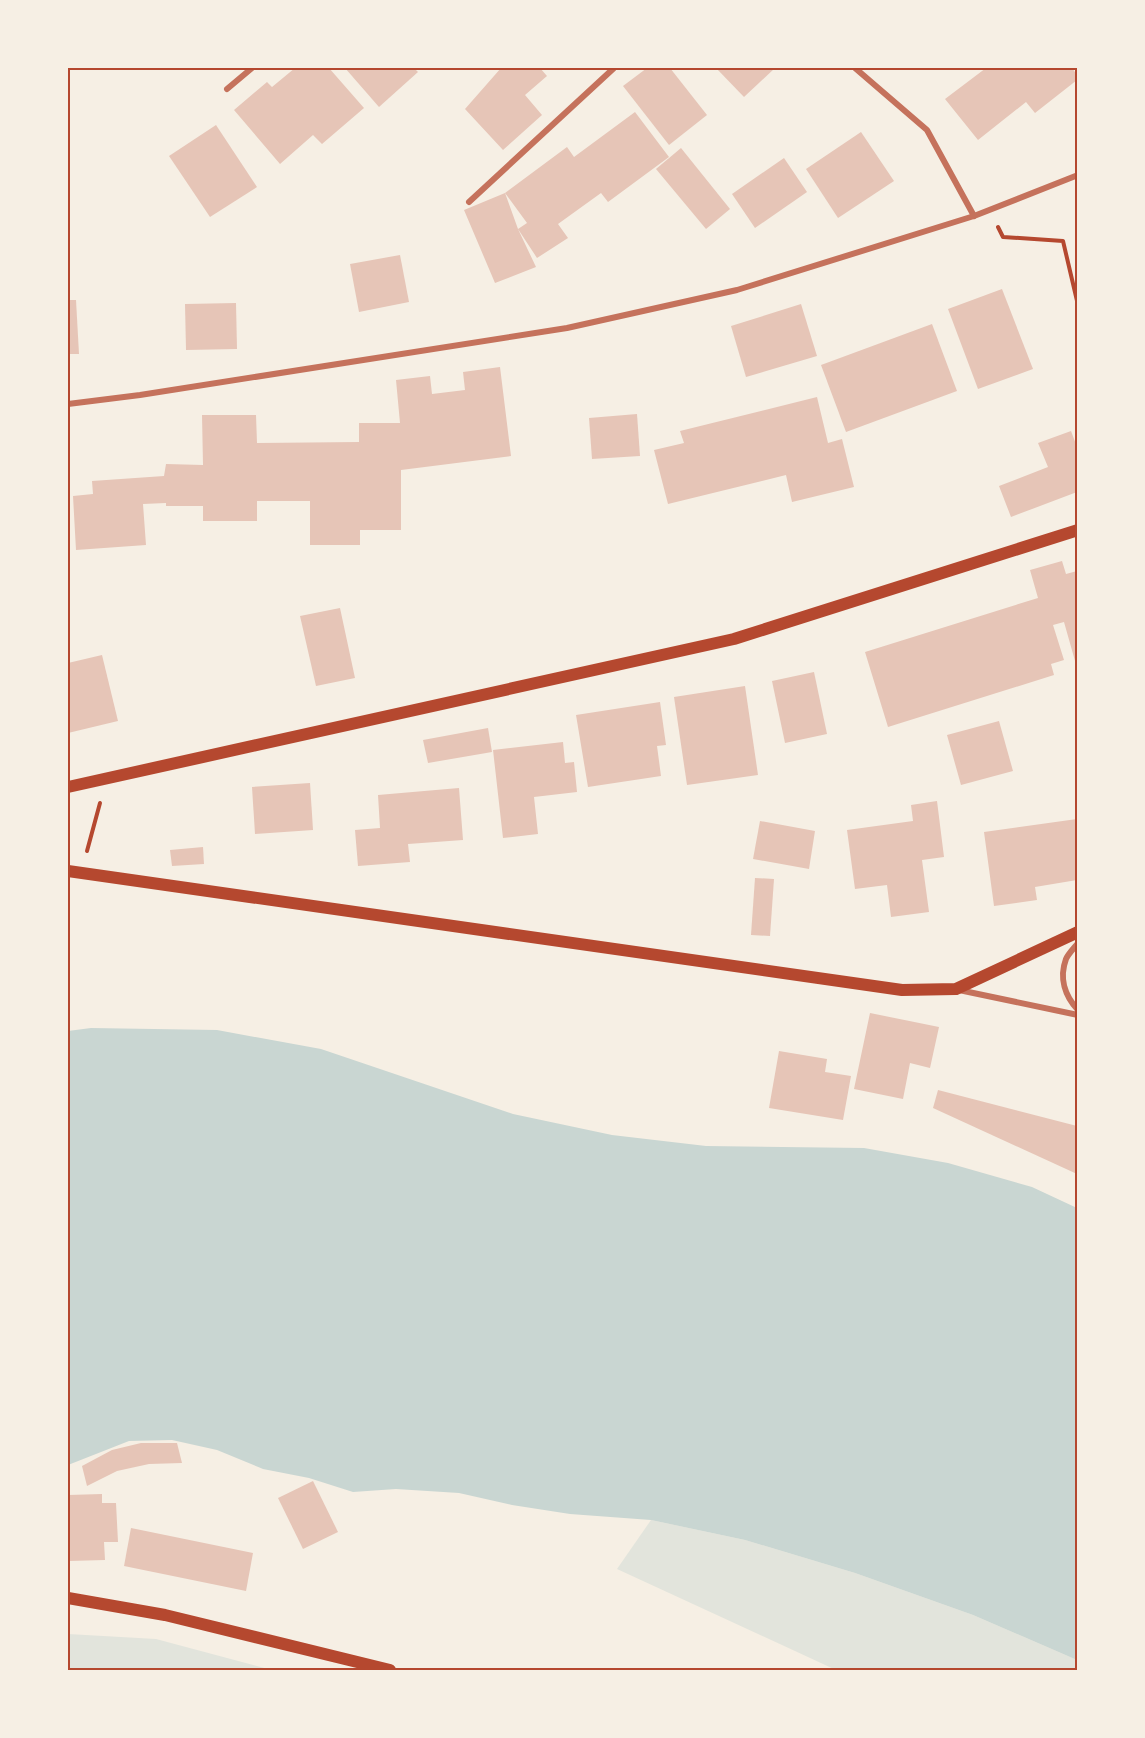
<svg xmlns="http://www.w3.org/2000/svg" width="1145" height="1738" font-family="Helvetica,sans-serif">
  <rect width="100%" height="100%" fill="#f6efe4"/>
  <g fill="#e2e4dc">
    <polygon points="651,1520 745,1540 855,1573 973,1615 1077,1660 1077,1670 836,1670 617,1569"/>
    <polygon points="68,1634 156,1639 272,1670 68,1670"/>
  </g>
  <polygon fill="#c9d6d2" points="91,1028 217,1030 321,1049 513,1114 612,1135 706,1146 864,1148 948,1163 1032,1187 1077,1208 1077,1660 973,1615 855,1573 745,1540 651,1520 570,1514 512,1505 459,1493 396,1489 353,1492 309,1478 263,1469 217,1450 172,1440 129,1441 68,1465 68,1031"/>
  <g fill="#e6c5b7" fill-rule="evenodd">
    <polygon points="295,68 329,68 364,108 322,144 313,135 280,164 234,110 267,82 272,87"/>
    <polygon points="345,68 414,68 418,72 379,107"/>
    <polygon points="501,68 540,68 547,76 525,95 542,115 503,150 465,109"/>
    <polygon points="647,68 670,68 707,115 669,145 623,86"/>
    <polygon points="716,68 775,68 744,97"/>
    <polygon points="986,68 1072,68 1077,75 1077,80 1035,113 1026,102 978,140 945,99"/>
    <path d="M 635,112 L 669,157 L 608,202 L 601,193 L 558,224 L 568,238 L 537,258 L 518,229 L 536,267 L 495,283 L 464,210 L 505,193 L 567,147 L 574,157 ZM 505,193 L 527,223 L 518,229 Z"/>
    <polygon points="216,125 257,187 210,217 169,156"/>
    <polygon points="861,132 894,181 838,218 806,169"/>
    <polygon points="681,148 730,209 706,229 656,169"/>
    <polygon points="784,158 807,192 755,228 732,194"/>
    <polygon points="400,255 409,302 359,312 350,264"/>
    <polygon points="1002,289 1033,369 978,389 948,309"/>
    <polygon points="68,300 76,300 79,354 68,354"/>
    <polygon points="236,303 237,349 186,350 185,304"/>
    <polygon points="801,304 817,356 746,377 731,326"/>
    <polygon points="932,324 957,391 846,432 821,365"/>
    <polygon points="500,367 511,456 401,470 401,530 360,530 360,545 310,545 310,501 257,501 257,521 203,521 203,506 166,506 166,503 143,504 146,545 76,550 73,496 93,494 92,481 164,476 166,464 203,465 202,415 256,415 257,443 359,442 359,423 400,423 396,380 430,376 432,394 465,390 463,372"/>
    <polygon points="817,397 828,443 842,439 854,487 792,502 786,475 668,504 654,450 684,443 680,431"/>
    <polygon points="637,414 640,456 592,459 589,418"/>
    <polygon points="1071,431 1077,447 1077,492 1011,517 999,486 1048,467 1038,443"/>
    <polygon points="1062,561 1066,574 1077,571 1077,668 1064,622 1053,625 1064,660 1051,664 1054,675 888,727 865,652 1038,598 1030,570"/>
    <polygon points="340,608 355,678 316,686 300,616"/>
    <polygon points="102,655 118,721 68,733 68,663"/>
    <polygon points="814,672 827,734 785,743 772,681"/>
    <polygon points="745,686 758,775 687,785 674,697"/>
    <polygon points="660,702 666,745 657,746 661,776 588,787 576,715"/>
    <polygon points="999,721 1013,771 961,785 947,735"/>
    <polygon points="488,728 492,752 428,763 423,740"/>
    <polygon points="563,742 565,763 574,762 577,792 534,797 538,834 503,838 493,750"/>
    <polygon points="310,783 313,830 255,834 252,787"/>
    <polygon points="459,788 463,840 408,844 410,862 358,866 355,830 380,828 378,795"/>
    <polygon points="937,801 944,857 922,860 929,912 891,917 887,885 855,889 847,830 913,821 911,805"/>
    <polygon points="1077,819 1077,880 1035,887 1037,900 994,906 984,832"/>
    <polygon points="760,821 815,831 809,869 753,859"/>
    <polygon points="203,847 204,864 172,866 170,850"/>
    <polygon points="755,878 774,879 770,936 751,935"/>
    <polygon points="870,1013 939,1027 930,1068 910,1063 903,1099 854,1089"/>
    <polygon points="779,1051 827,1059 825,1072 851,1076 843,1120 769,1108"/>
    <polygon points="938,1090 1077,1126 1077,1174 933,1108"/>
    <polygon points="141,1443 177,1443 182,1463 149,1464 117,1471 87,1486 82,1466 112,1450"/>
    <polygon points="313,1481 338,1532 303,1549 278,1498"/>
    <polygon points="102,1494 102,1503 116,1503 118,1542 104,1542 105,1560 69,1561 68,1495"/>
    <polygon points="131,1528 253,1553 246,1591 124,1566"/>
  </g>
  <g fill="none" stroke-linecap="round" stroke-linejoin="round">
    <g stroke="#b5482f" stroke-width="4">
      <polyline points="998,227 1003,237 1063,241 1078,305"/>
      <polyline points="87,851 100,803"/>
    </g>
    <g stroke="#c5725c" stroke-width="6">
      <polyline points="855,68 927,130 974,216"/>
      <polyline points="227,89 252,68"/>
      <polyline points="469,202 614,68"/>
      <polyline points="68,404 140,395 567,328 737,290 974,216 1078,175"/>
      <path d="M 1078,943 C 1074,948 1068,954 1066,959 C 1059,978 1065,996 1078,1010"/>
      <polyline points="959,990 1078,1015"/>
    </g>
    <g stroke="#b5482f" stroke-width="12">
      <polyline points="68,787 734,639 1078,530"/>
      <polyline points="68,871 902,990 956,989 1078,932"/>
      <polyline points="68,1598 165,1615 390,1670"/>
    </g>
  </g>
  <rect width="1145" height="1738" fill="none" stroke="#f6efe4" stroke-width="138"/>
  <rect x="69" y="69" width="1007" height="1600" fill="none" stroke="#b5482f" stroke-width="2"/>
</svg>
